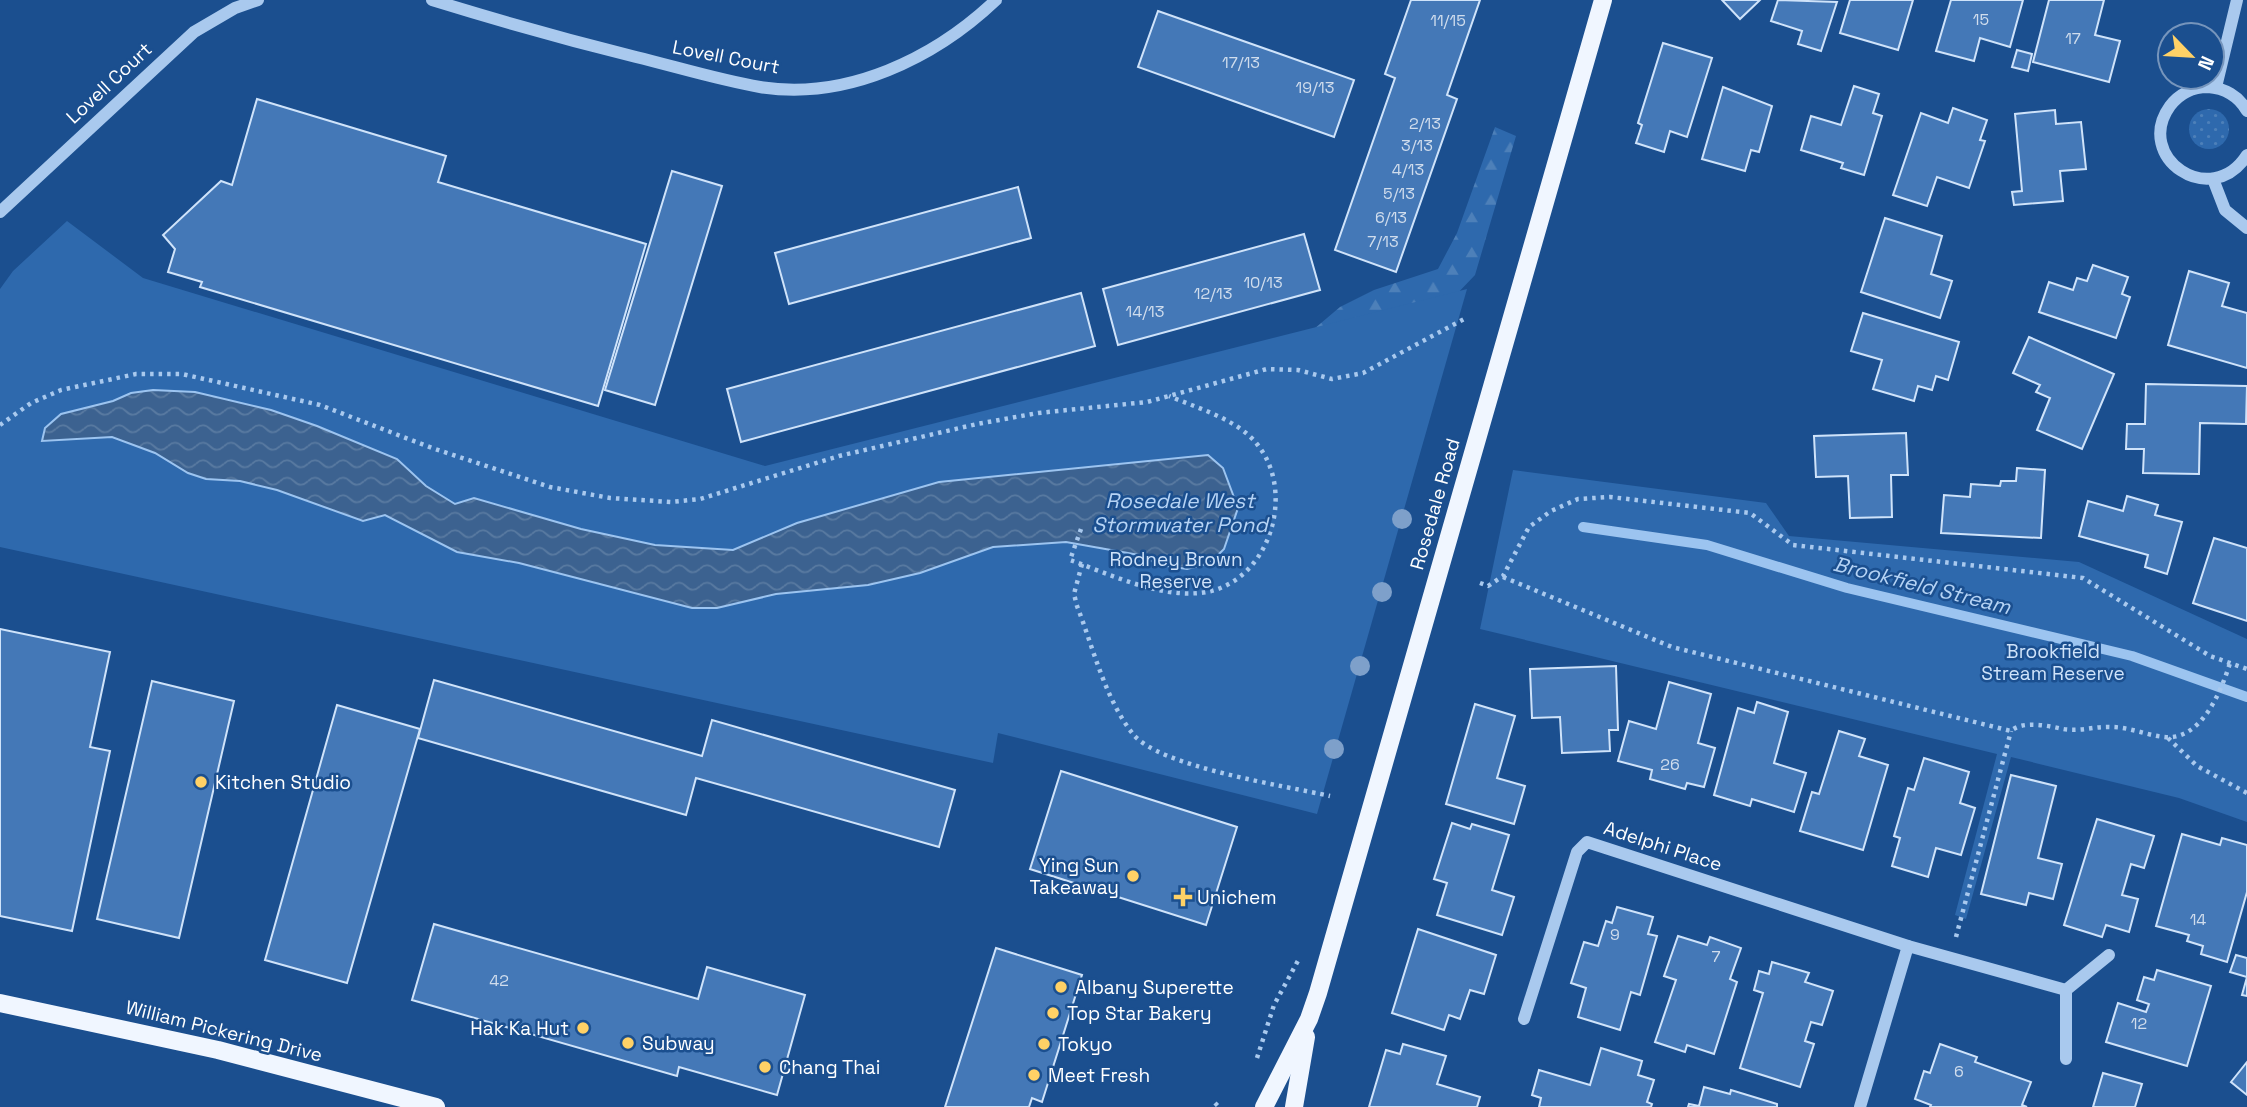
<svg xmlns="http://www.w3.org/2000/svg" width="2247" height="1107" font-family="'Space Grotesk',sans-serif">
  <defs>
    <pattern id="grass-dots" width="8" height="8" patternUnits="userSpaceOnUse" patternTransform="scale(1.75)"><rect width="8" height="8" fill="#2e69ad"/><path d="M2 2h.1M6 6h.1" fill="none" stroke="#4d80b9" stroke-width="1.8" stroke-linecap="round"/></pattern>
    <pattern id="forest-firs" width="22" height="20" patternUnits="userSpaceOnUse" patternTransform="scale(1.75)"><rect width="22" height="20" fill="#2e69ad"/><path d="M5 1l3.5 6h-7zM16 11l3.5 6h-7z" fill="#4d80b9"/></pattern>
    <pattern id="water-waves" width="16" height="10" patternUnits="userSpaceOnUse" patternTransform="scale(1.75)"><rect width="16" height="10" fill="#3c6290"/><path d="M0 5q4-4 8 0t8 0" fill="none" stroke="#597aa1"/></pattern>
  </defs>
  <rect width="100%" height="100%" fill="#1b4f8f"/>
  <circle fill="url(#grass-dots)" cx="2209" cy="129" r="20"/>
  <polygon fill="url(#forest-firs)" points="1495,127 1516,136 1475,275 1452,299 1301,340 1340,307 1374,290 1438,269 1457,233"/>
  <g fill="#2e69ad">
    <polygon points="67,221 143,278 765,466 1467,289 1317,814 998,733 993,763 0,547 0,289 13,271"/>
    <polygon points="1513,470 1766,503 1789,536 2079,562 2247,639 2247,822 2179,798 2011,757 1966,919 1955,915 1997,754 1480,629"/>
  </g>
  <polygon fill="url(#water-waves)" stroke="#9cc4f0" stroke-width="2" points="153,390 195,392 271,410 317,426 397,459 426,486 455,504 474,498 581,529 655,545 733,550 797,523 939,482 1208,455 1223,468 1238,508 1224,549 1210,563 1187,569 1160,565 1139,555 1066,542 993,547 920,573 868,585 776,594 717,608 692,608 519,563 457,552 385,515 363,521 277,490 240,481 206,479 188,473 155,453 112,437 42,441 45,428 61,414 113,401 131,393"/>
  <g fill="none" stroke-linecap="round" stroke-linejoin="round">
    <polyline stroke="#9cc4f0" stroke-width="10" points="1583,527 1707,545 1847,588 2132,656 2247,697"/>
  </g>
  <g fill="#4478b7" stroke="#cfe3fa" stroke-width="2">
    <polygon points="1411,0 1480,0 1447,95 1457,99 1396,272 1335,250 1395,78 1385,74"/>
    <polygon points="1722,0 1760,0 1740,19"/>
    <polygon points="1778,0 1837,2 1821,51 1798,44 1802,31 1771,21"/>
    <polygon points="1850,0 1913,0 1898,50 1840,33"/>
    <polygon points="1951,0 2023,0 2010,47 1980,38 1974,61 1936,51"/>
    <polygon points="2049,0 2104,0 2095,35 2120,41 2109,82 2033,62"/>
    <polygon points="1158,11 1354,80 1334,137 1138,67"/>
    <polygon points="1663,43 1712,58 1687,137 1670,131 1664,152 1636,143 1642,125 1638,123"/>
    <polygon points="2017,50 2032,54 2028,71 2012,67"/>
    <polygon points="1854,86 1879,94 1873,113 1882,116 1864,175 1841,168 1843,163 1801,150 1811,116 1841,125"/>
    <polygon points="1723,87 1772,106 1759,152 1751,150 1745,171 1702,159"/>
    <polygon points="257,99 446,156 438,182 646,244 598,406 200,287 202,282 168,272 175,249 163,235 221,181 232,185"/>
    <polygon points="1953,108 1987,120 1980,140 1985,141 1969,188 1937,177 1927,206 1893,195 1921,113 1948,123"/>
    <polygon points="2055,110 2056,124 2081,122 2086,169 2060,171 2063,201 2014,205 2012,192 2022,191 2015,114"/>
    <polygon points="672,171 722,186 655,405 605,390"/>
    <polygon points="1018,187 1031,238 789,304 775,253"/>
    <polygon points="1885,218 1942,236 1931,274 1952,281 1940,318 1861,292"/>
    <polygon points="1304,234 1320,290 1118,345 1103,289"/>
    <polygon points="2093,265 2128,277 2122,294 2130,297 2116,338 2039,312 2049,282 2073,290 2077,278 2087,281"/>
    <polygon points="2189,271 2229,283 2222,306 2247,313 2247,368 2168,345"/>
    <polygon points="1081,293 1095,346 741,442 727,389"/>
    <polygon points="1863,313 1959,342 1948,380 1936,376 1932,390 1918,386 1914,401 1873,389 1882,360 1851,351"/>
    <polygon points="2029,337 2114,374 2082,449 2037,430 2050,398 2036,392 2040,385 2013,373"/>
    <polygon points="2146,384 2247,386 2246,424 2200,423 2199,474 2143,473 2144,449 2126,449 2127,424 2145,424"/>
    <polygon points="1906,433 1908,475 1891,475 1892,517 1850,518 1848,476 1816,477 1814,436"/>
    <polygon points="2017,468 2045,470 2041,538 1941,533 1944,495 1970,497 1971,484 2000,486 2001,481 2016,481"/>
    <polygon points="2127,496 2158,505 2155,515 2182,522 2167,574 2145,567 2148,555 2079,536 2088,501 2123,511"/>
    <polygon points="2214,538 2247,548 2247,621 2193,603"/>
    <polygon points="0,629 110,652 90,747 110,751 72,931 0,916"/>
    <polygon points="1616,666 1618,730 1609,730 1610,751 1562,753 1560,717 1532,718 1530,669"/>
    <polygon points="434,680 702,756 712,720 955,790 939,847 696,778 686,815 418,738"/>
    <polygon points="152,681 234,701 179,938 97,919"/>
    <polygon points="1669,682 1711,694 1698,743 1715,748 1704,787 1687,783 1685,789 1650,779 1652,770 1618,761 1629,721 1656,729"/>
    <polygon points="1757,702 1788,712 1774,763 1806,773 1794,812 1752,799 1750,806 1714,795 1738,708 1754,713"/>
    <polygon points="1475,704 1515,716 1497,778 1525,786 1514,824 1446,804"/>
    <polygon points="337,705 420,729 347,983 265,960"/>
    <polygon points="1839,731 1865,739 1859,756 1888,765 1863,850 1800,831 1812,792 1819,794"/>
    <polygon points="1924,758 1969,772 1960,803 1975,808 1961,855 1936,848 1928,877 1892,866 1900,838 1894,836 1908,788 1914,790"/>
    <polygon points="1061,771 1237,827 1206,925 1030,869"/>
    <polygon points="2011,775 2056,786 2038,858 2062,864 2053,899 2029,893 2026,905 1981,894"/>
    <polygon points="2097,819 2154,836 2144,868 2131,864 2122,895 2138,899 2129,932 2106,925 2102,937 2064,925"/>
    <polygon points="1452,823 1470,829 1472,824 1509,835 1492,890 1514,897 1502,935 1437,915 1447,883 1434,879"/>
    <polygon points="2182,834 2220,845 2222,838 2247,845 2247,892 2227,962 2201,954 2203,946 2187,941 2189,935 2156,926"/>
    <polygon points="1617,907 1653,917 1648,934 1657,936 1640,995 1631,992 1620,1030 1578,1017 1586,988 1571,983 1584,942 1598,946 1606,921 1612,923"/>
    <polygon points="434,924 698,999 707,967 805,995 777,1095 679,1067 677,1076 412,1000"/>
    <polygon points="1418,929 1496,955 1484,994 1470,990 1460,1019 1449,1015 1444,1030 1392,1013"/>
    <polygon points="1678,936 1707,945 1710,937 1741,948 1730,979 1737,982 1714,1054 1687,1045 1685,1052 1655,1042 1676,980 1664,976"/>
    <polygon points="996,948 1082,975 1042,1102 1032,1098 1029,1107 945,1107"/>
    <polygon points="2236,955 2247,958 2247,996 2242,995 2247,977 2230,972"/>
    <polygon points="1772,962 1809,973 1805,982 1833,991 1822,1025 1811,1022 1805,1041 1814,1044 1800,1087 1740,1068 1763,993 1754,990 1759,971 1769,974"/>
    <polygon points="2157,970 2211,986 2187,1066 2106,1042 2118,1003 2146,1012 2149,1004 2137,1000 2144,977 2154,980"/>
    <polygon points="1403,1044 1446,1056 1437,1084 1480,1097 1477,1107 1369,1107 1386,1050 1400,1054"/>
    <polygon points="1940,1044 1977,1057 1975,1062 2031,1082 2022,1105 2027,1107 1930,1107 1931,1105 1915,1099 1924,1071 1930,1073"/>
    <polygon points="1601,1048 1642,1061 1638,1075 1654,1080 1647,1102 1652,1104 1651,1107 1539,1107 1541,1098 1532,1095 1539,1070 1590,1085"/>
    <polygon points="2247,1062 2247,1095 2231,1082"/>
    <polygon points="2103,1073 2142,1084 2135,1107 2093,1107"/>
    <polygon points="1704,1087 1730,1094 1731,1090 1777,1104 1777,1107 1688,1107 1689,1104 1699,1106"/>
  </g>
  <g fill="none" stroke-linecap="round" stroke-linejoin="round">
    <g stroke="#a9c9ee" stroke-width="4.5" stroke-dasharray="3.5 5" stroke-linecap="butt">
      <polyline points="0,425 31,403 61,390 136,374 182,374 320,405 432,448 550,487 610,498 671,502 700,499 839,456 977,424 1038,413 1147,402 1267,369 1298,370 1332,379 1363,373 1466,318"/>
      <path d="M 1081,529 L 1070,560 C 1109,574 1157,597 1199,593 C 1268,587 1298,494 1257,444 C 1237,419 1197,408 1169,396"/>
      <path d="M 1082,564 L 1074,594 L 1077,606 C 1093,647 1105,699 1133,734 C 1159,767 1286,786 1330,796"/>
      <path d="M 1503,577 L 1672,647 L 2011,731 C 2023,720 2049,726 2063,729 C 2080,732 2095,726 2111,727 C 2129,727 2146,735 2164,737 C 2201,741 2221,692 2230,663"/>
      <polyline points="1480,583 1488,586 1503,576 1529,527 1551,511 1578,499 1610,497 1750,513 1793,545 2083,578 2210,656 2247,669"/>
      <polyline points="2168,738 2197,766 2247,793"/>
      <polyline points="1956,937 2011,731"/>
      <polyline points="1257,1058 1274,1005 1300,957"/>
      <polyline points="1215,1103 1219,1107"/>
    </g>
    <g stroke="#a9c9ee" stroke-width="12">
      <path d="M 432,0 C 500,21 568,40 636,57 C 677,67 719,80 760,87 C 847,101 935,58 996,0"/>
      <polyline points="2216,87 2237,0"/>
      <path d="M 2247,111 C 2239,96 2224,88 2208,87 C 2193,87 2179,94 2170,106 C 2133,157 2211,211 2247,155"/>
      <polyline points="2213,179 2225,210 2247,228"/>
      <polyline points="0,212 194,32 235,8 258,0"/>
      <polyline points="1524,1019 1577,852 1587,842 1908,946 2066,990"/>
      <polyline points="2066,1059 2066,990 2109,955"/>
      <polyline points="1860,1107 1908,946"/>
    </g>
    <g stroke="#f0f6ff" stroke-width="18">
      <polyline points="0,1003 218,1050 436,1107"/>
      <polyline points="1264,1107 1309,1019 1318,993 1603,0"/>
      <polyline points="1294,1107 1306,1037"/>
    </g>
  </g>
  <g fill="#7ea0ca">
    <circle cx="1402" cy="519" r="10"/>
    <circle cx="1382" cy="592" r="10"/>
    <circle cx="1360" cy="666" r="10"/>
    <circle cx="1334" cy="749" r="10"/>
  </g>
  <g fill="#ffd166" stroke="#1b4f8f" stroke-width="2.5">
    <circle cx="201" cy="782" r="7"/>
    <circle cx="1133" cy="876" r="7"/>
    <path d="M1179.5 886.5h7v7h7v7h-7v7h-7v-7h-7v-7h7z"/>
    <circle cx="1061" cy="987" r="7"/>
    <circle cx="1053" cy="1013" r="7"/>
    <circle cx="583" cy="1028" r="7"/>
    <circle cx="628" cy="1043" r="7"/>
    <circle cx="1044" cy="1044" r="7"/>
    <circle cx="765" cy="1067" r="7"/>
    <circle cx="1034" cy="1075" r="7"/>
  </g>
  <g text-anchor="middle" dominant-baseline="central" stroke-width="5" stroke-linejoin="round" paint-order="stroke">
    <g font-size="16" fill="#d0dded">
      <text x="1981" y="19">15</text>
      <text x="1448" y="20">11/15</text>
      <text x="2073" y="38">17</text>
      <text x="1241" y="62">17/13</text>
      <text x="1315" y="87">19/13</text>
      <text x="1425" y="123">2/13</text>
      <text x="1417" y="145">3/13</text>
      <text x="1408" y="169">4/13</text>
      <text x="1399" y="193">5/13</text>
      <text x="1391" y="217">6/13</text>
      <text x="1383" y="241">7/13</text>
      <text x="1263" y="282">10/13</text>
      <text x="1213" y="293">12/13</text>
      <text x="1145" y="311">14/13</text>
      <text x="1670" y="764">26</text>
      <text x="2198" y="919">14</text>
      <text x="1615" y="934">9</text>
      <text x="1716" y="956">7</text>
      <text x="499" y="980">42</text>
      <text x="2139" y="1023">12</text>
      <text x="1959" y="1071">6</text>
    </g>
    <g font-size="19" fill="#fff" stroke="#1b4f8f">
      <text transform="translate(726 57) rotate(11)">Lovell Court</text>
      <text transform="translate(109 83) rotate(-43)">Lovell Court</text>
      <text transform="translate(1435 504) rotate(-74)">Rosedale Road</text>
      <text transform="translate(1663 846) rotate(18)">Adelphi Place</text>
      <text transform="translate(224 1031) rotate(14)">William Pickering Drive</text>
    </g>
    <g font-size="19" fill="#cfe3fa" stroke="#1b4f8f">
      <text x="1176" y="559">Rodney Brown<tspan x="1176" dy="22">Reserve</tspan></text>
      <text x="2053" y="651">Brookfield<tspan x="2053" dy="22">Stream Reserve</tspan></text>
    </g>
    <g font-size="19" fill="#fff" stroke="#1b4f8f" text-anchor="start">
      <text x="215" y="782">Kitchen Studio</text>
      <text x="1119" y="865" text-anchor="end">Ying Sun<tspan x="1119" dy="22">Takeaway</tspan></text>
      <text x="1197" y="897">Unichem</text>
      <text x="1075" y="987">Albany Superette</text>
      <text x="1067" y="1013">Top Star Bakery</text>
      <text x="569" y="1028" text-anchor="end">Hak Ka Hut</text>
      <text x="642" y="1043">Subway</text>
      <text x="1058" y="1044">Tokyo</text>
      <text x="779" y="1067">Chang Thai</text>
      <text x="1048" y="1075">Meet Fresh</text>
    </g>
    <g font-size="21" font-style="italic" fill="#b5d3f5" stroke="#1b4f8f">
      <text x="1180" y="500">Rosedale West<tspan x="1180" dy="24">Stormwater Pond</tspan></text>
      <text transform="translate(1922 585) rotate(14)">Brookfield Stream</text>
    </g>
  </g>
  <g transform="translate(2191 56) rotate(115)"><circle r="33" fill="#1b4f8f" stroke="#7695bc" stroke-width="2"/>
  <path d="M0-5L12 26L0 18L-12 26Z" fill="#ffd166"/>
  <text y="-10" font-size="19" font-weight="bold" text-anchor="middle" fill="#ffffff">N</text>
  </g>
</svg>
